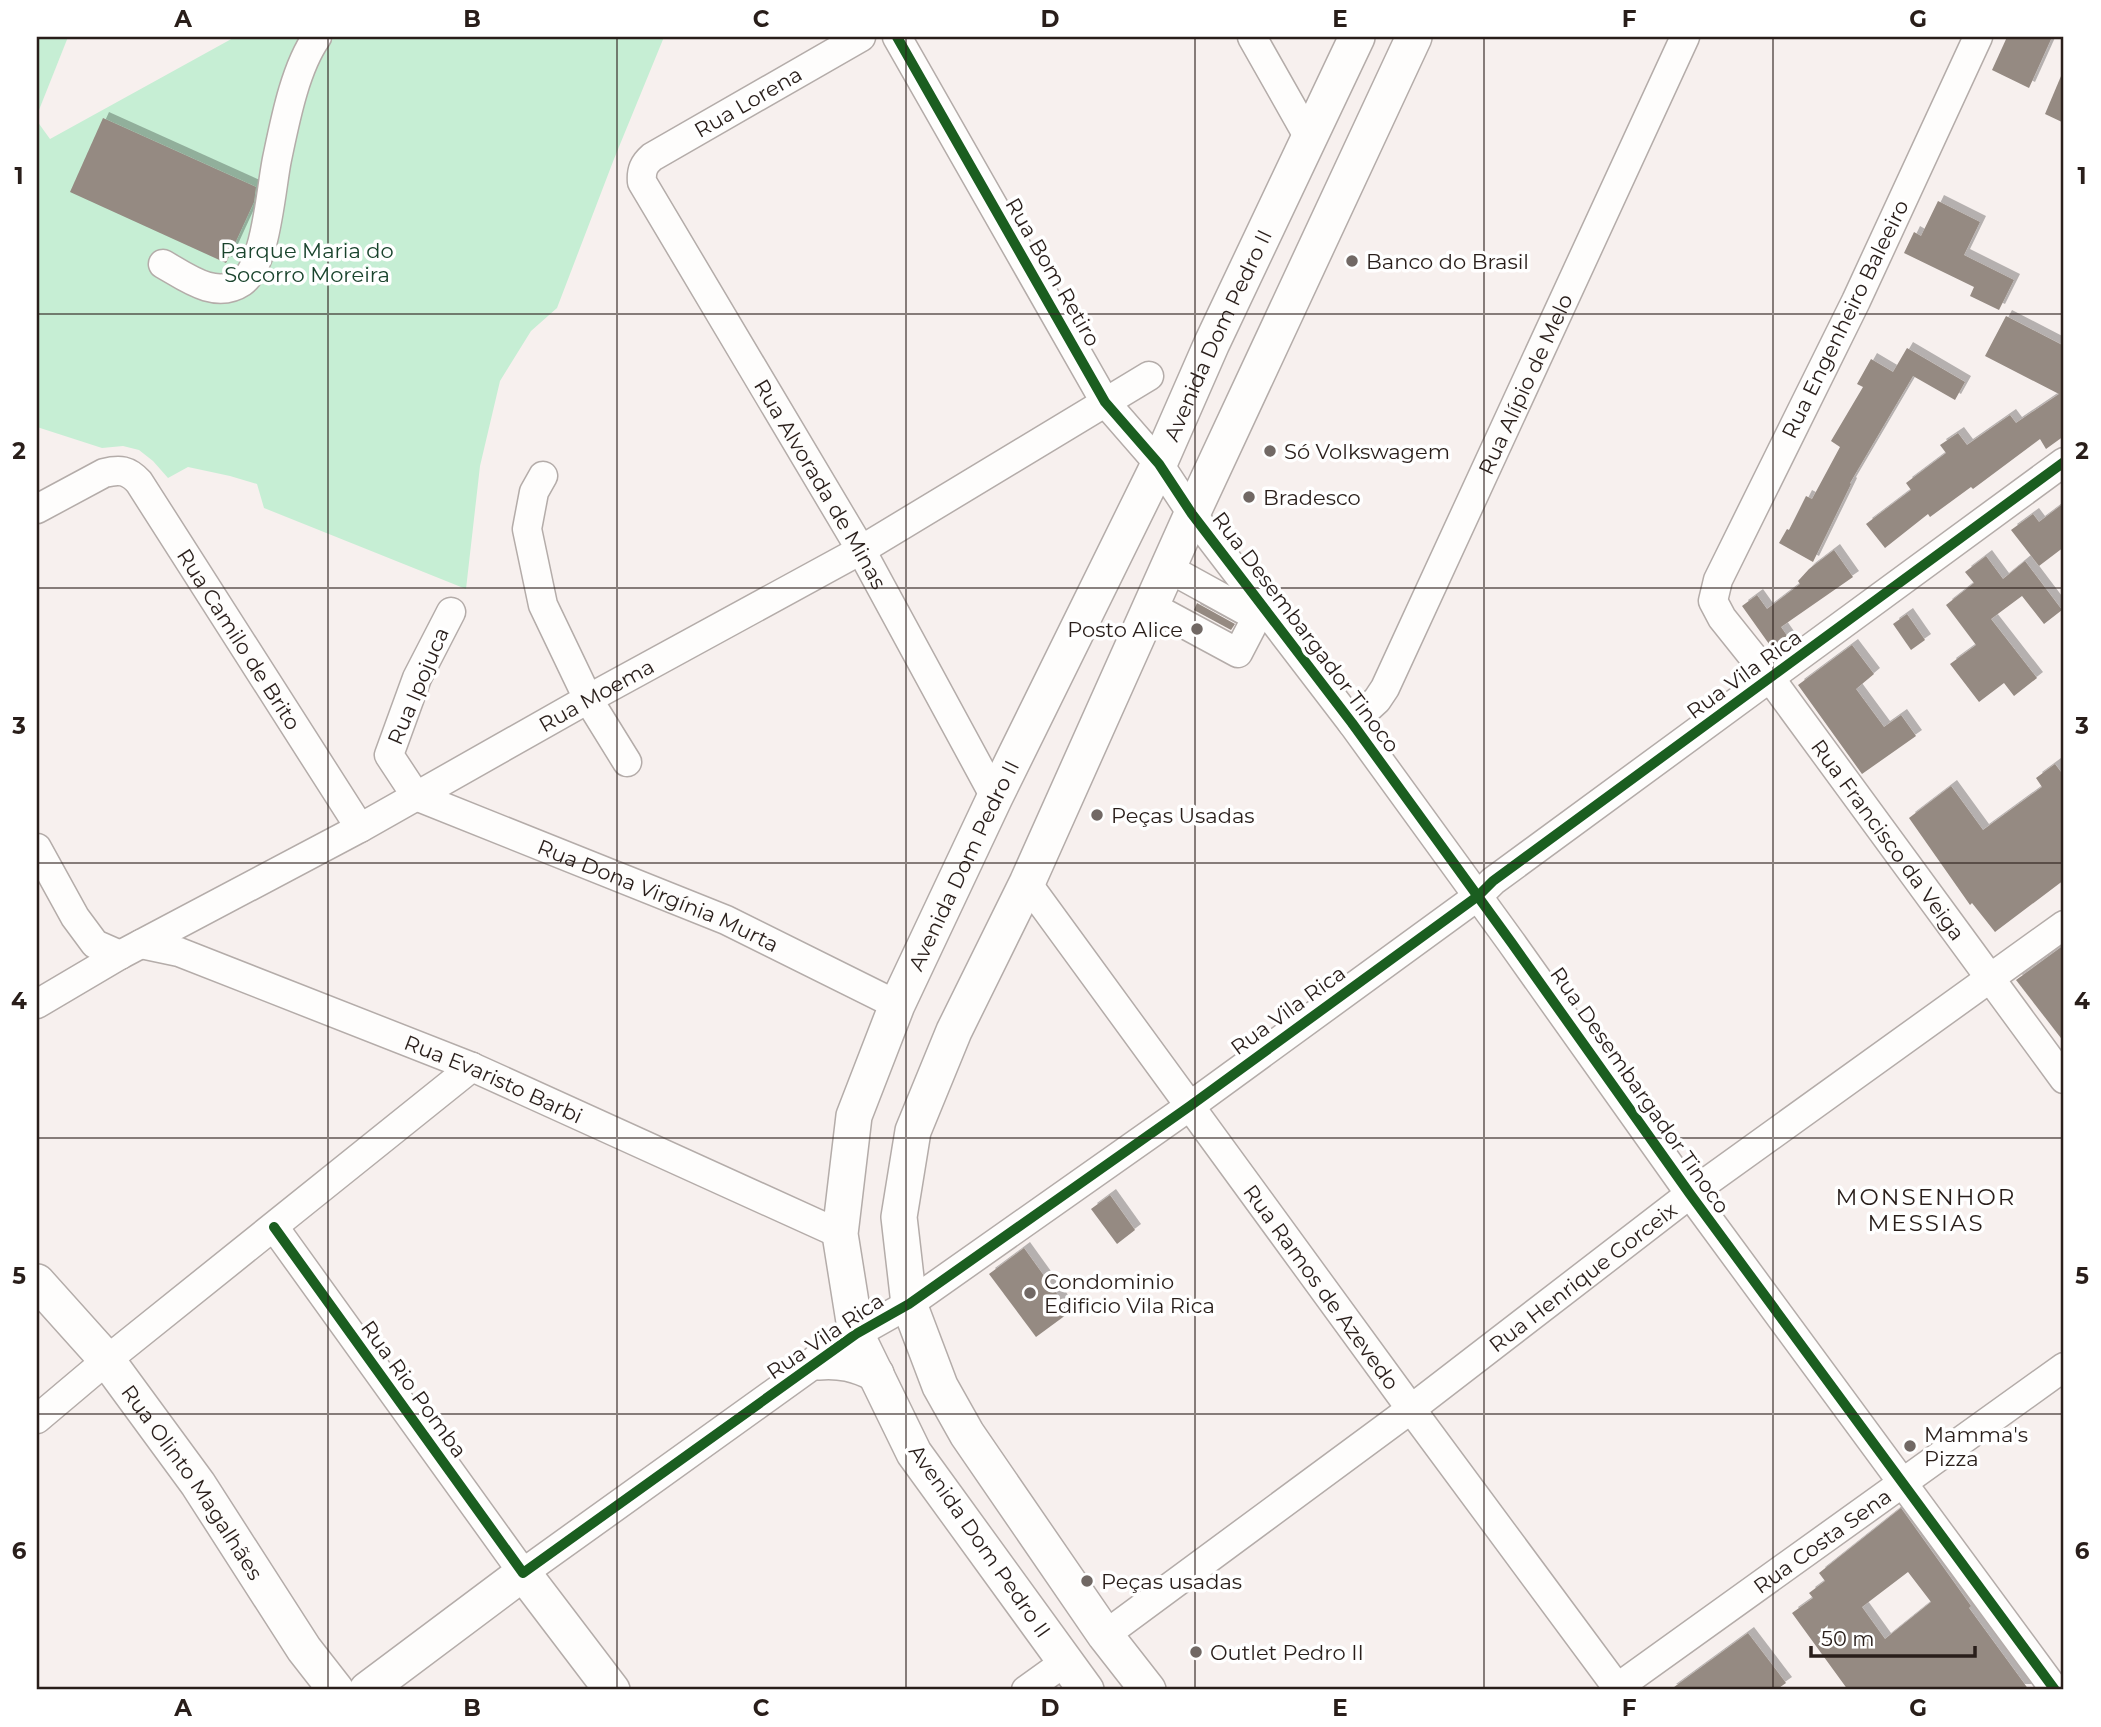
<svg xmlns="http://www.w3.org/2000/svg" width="2101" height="1727" font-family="Montserrat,sans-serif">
  <defs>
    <filter id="shadow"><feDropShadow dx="6" dy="-6" stdDeviation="0" flood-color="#0004"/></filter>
  </defs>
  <rect width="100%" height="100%" fill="#f7f0ee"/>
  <g fill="#c6eed4">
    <polygon points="37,37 68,37 37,115"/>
    <polygon points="235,37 664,37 614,159 557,308 531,331 500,381 480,466 466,589 264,508 257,484 230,476 188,467 168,478 153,461 139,450 123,446 102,448 37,427 37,121 50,139"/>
  </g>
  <g fill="#958a82" fill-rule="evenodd" filter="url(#shadow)">
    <polygon points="2007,37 2052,37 2029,88 1992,70"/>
    <polygon points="2064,69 2064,123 2045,114"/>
    <polygon points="103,118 256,187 254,202 226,263 70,192"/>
    <polygon points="1938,201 1980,222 1964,255 2014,280 1999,310 1970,296 1974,287 1904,253 1914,232 1921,236"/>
    <polygon points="2006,316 2064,346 2064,436 2046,449 2040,439 1973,489 1971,487 1930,517 1928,514 1885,548 1866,524 1911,490 1906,483 1946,453 1940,445 1958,433 1967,445 2010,415 2016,423 2059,394 1985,356"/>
    <polygon points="1907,348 1965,382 1955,400 1913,376 1850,483 1851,484 1813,562 1779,543 1787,529 1789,530 1806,496 1812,499 1840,447 1831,441 1863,387 1857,384 1871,359 1893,372"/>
    <polygon points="2064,503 2064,547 2039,566 2011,530 2033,514 2039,522"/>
    <polygon points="1834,550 1853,577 1781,627 1790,640 1774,651 1742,606 1757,595 1767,609 1800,584 1798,581 1809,569"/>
    <polygon points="1986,556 2003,579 2025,561 2062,610 2044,624 2022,596 1991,619 2037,678 2014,696 2004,683 1979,702 1950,664 1976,645 1946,605 1974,583 1965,572"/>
    <polygon points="1197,603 1235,624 1231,630 1194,610"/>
    <polygon points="1907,614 1925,640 1911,650 1893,624"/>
    <polygon points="1852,645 1874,674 1856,689 1884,727 1901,715 1916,736 1862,774 1798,685"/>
    <polygon points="2055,764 2064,776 2064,880 1995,932 1972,903 1970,905 1909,818 1951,786 1983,830 2042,787 2036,778"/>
    <polygon points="2064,945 2064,1042 2016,980"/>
    <polygon points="1110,1195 1135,1230 1117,1244 1091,1209"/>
    <polygon points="1024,1248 1070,1312 1036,1337 989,1274"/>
    <path d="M 1901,1508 L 1971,1606 L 1969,1608 L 2029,1690 L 1848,1690 L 1792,1613 L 1813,1598 L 1809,1593 L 1825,1581 L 1819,1573 ZM 1908,1572 L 1931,1602 L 1885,1639 L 1862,1607 Z"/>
    <polygon points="1748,1633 1786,1683 1776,1690 1670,1690"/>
  </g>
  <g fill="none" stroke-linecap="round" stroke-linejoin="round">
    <g stroke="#b4aca9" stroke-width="31">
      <g id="minor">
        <path id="s1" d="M 861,37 L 652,157 C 644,164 641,170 642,182 L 861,550 L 995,797"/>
        <polyline points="897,37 1105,402 1159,464 1192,514 1352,723 1511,942 1690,1194 2055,1690"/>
        <polyline points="1252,37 1308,136"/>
        <path id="s2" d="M 1978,37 L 1856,301 L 1718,580 L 1713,601 L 1722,618 L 1770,678 L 2064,1079"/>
        <path d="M 163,264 C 186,277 215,300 242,282 C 266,266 271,188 277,159 C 285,121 295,68 317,37"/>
        <polyline points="543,476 534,492 527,529 543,605 588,699 627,762"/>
        <path id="s3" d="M 37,509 L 104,473 C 120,469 128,470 139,482 L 360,828"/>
        <polyline points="1168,568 1257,617"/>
        <polyline points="1151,606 1238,653 1263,605"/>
        <path id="s4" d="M 451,612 L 417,678 L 389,755 L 416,796 L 726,920 L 897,1005"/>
        <path id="s5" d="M 1352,723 L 1377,700 L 1385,688 L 1685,37"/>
        <polyline points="37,848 75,917 95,944 120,955"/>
        <path id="s6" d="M 1027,883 L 1411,1409 L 1619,1690"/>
        <path id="s7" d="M 141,944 L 179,952 L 472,1067 L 840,1234"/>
        <path id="s8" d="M 37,1004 L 120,955 L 360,828 L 588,699 L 861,550 L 1149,376"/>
        <polyline points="274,1227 523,1573 856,1334 909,1304 1190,1106 1478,896 1493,881 2064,462"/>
        <polyline points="37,1419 107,1360 472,1067"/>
        <path id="s9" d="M 1105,1635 L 1411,1409 L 1690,1194 L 2064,925"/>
        <polyline points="1026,1690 1065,1662"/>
        <path id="s10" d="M 1614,1690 L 2064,1367"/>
      </g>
    </g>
    <g stroke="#b4aca9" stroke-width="38">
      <g id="major">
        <path id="s11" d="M 37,1282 L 107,1360 L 198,1484 L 304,1649 L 336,1690"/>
        <path d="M 818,1362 C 840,1360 857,1364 876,1374"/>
        <polyline points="367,1690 523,1573 612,1690"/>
        <path id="s12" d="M 1086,1690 L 914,1453 L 856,1334 L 840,1234 L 854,1116 L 897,1005 L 995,797 L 1159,464 L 1212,343 L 1357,37"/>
        <polyline points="1148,1690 1105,1635 967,1434 940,1386 909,1304 899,1217 913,1131 954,1031 1027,883 1192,514 1414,37"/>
      </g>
    </g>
    <use href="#minor" stroke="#fefdfc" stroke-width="28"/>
    <use href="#major" stroke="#fefdfc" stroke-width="35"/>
    <g stroke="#fff" stroke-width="15">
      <g id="cycleway">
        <polyline points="897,37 1105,402 1159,464 1192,514 1352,723 1511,942 1690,1194 2055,1690"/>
        <polyline points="274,1227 523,1573 856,1334 909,1304 1190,1106 1478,896 1493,881 2064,462"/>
      </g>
    </g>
    <use href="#cycleway" stroke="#1b5e20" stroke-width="10"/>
  </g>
  <path fill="none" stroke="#291e1a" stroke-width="2" stroke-opacity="0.55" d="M 328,37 L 328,1690M 617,37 L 617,1690M 906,37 L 906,1690M 1195,37 L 1195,1690M 1484,37 L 1484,1690M 1773,37 L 1773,1690M 37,314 L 2064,314M 37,588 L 2064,588M 37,863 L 2064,863M 37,1138 L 2064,1138M 37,1414 L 2064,1414"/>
  <g fill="#716864" stroke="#fff" stroke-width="2.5">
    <circle cx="1352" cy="261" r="7"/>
    <circle cx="1270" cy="451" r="7"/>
    <circle cx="1249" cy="497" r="7"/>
    <circle cx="1197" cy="629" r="7"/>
    <circle cx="1097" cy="815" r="7"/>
    <circle cx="1030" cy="1293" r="7"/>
    <circle cx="1910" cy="1446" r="7"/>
    <circle cx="1087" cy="1581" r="7"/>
    <circle cx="1196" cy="1652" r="7"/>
  </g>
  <g text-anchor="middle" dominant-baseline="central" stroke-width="7" stroke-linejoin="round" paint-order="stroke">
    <g font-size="21" fill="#291e1a" stroke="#fff">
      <text transform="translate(748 102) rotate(-30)">Rua Lorena</text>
      <text transform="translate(1053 272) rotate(60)">Rua Bom Retiro</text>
      <text transform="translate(1845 319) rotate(-64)">Rua Engenheiro Baleeiro</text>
      <text stroke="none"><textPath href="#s12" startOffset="1507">Avenida Dom Pedro II</textPath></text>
      <text stroke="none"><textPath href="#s5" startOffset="383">Rua Alípio de Melo</textPath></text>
      <text stroke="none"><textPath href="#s1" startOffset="620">Rua Alvorada de Minas</textPath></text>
      <text transform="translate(1306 632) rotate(53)">Rua Desembargador Tinoco</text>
      <text stroke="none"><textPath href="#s3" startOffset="301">Rua Camilo de Brito</textPath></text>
      <text transform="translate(1744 674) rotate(-36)">Rua Vila Rica</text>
      <text transform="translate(418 686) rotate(-67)">Rua Ipojuca</text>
      <text stroke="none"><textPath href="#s8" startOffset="639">Rua Moema</textPath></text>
      <text stroke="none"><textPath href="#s2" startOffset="920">Rua Francisco da Veiga</textPath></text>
      <text stroke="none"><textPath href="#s12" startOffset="919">Avenida Dom Pedro II</textPath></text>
      <text stroke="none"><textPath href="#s4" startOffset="467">Rua Dona Virgínia Murta</textPath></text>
      <text transform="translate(1288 1010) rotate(-36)">Rua Vila Rica</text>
      <text stroke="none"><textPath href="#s7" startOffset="378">Rua Evaristo Barbi</textPath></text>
      <text transform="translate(1640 1090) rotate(55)">Rua Desembargador Tinoco</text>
      <text stroke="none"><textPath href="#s9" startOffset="597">Rua Henrique Gorceix</textPath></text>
      <text stroke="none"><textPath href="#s6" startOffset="500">Rua Ramos de Azevedo</textPath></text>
      <text transform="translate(825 1336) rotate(-34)">Rua Vila Rica</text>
      <text transform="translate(414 1389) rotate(54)">Rua Rio Pomba</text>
      <text stroke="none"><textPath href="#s11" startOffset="254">Rua Olinto Magalhães</textPath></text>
      <text transform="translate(980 1541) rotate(55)">Avenida Dom Pedro II</text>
      <text stroke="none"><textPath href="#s10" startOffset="256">Rua Costa Sena</textPath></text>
    </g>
    <g font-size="21" fill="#1a442d" stroke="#fff">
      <text x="307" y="250">Parque Maria do<tspan x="307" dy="24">Socorro Moreira</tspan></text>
    </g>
    <g font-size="21" fill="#291e1a" stroke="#fff" text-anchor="start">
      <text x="1366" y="261">Banco do Brasil</text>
      <text x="1284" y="451">Só Volkswagem</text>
      <text x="1263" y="497">Bradesco</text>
      <text x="1183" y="629" text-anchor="end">Posto Alice</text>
      <text x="1111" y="815">Peças Usadas</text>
      <text x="1044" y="1281">Condominio<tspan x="1044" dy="24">Edificio Vila Rica</tspan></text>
      <text x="1924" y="1434">Mamma's<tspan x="1924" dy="24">Pizza</tspan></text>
      <text x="1101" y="1581">Peças usadas</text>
      <text x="1210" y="1652">Outlet Pedro II</text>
    </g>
    <g font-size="23" letter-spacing="2" fill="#291e1a" stroke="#fff">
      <text x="1926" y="1197">MONSENHOR<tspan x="1926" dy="26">MESSIAS</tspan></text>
    </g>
  </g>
  <rect width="2101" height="1727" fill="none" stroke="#ffffff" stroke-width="77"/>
  <path d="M1811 1646v10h164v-10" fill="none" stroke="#291e1a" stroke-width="3.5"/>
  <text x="1821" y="1646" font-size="21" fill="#291e1a" stroke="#ffffff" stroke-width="5" paint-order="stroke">50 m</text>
  <rect x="38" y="38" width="2024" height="1650" fill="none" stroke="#291e1a" stroke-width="2.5"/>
  <g font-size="23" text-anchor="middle" font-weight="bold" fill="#291e1a">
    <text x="183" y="27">A</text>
    <text x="472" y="27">B</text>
    <text x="761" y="27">C</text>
    <text x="1050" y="27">D</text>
    <text x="1340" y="27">E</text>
    <text x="1629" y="27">F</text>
    <text x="1918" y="27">G</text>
    <text x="19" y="184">1</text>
    <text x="2082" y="184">1</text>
    <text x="19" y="459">2</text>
    <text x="2082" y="459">2</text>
    <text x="19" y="734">3</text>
    <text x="2082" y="734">3</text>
    <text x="19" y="1009">4</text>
    <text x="2082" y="1009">4</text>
    <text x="19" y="1284">5</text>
    <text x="2082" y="1284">5</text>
    <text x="19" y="1559">6</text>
    <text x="2082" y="1559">6</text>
    <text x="183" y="1716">A</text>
    <text x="472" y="1716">B</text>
    <text x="761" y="1716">C</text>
    <text x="1050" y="1716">D</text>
    <text x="1340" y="1716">E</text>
    <text x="1629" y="1716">F</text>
    <text x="1918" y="1716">G</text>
  </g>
</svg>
